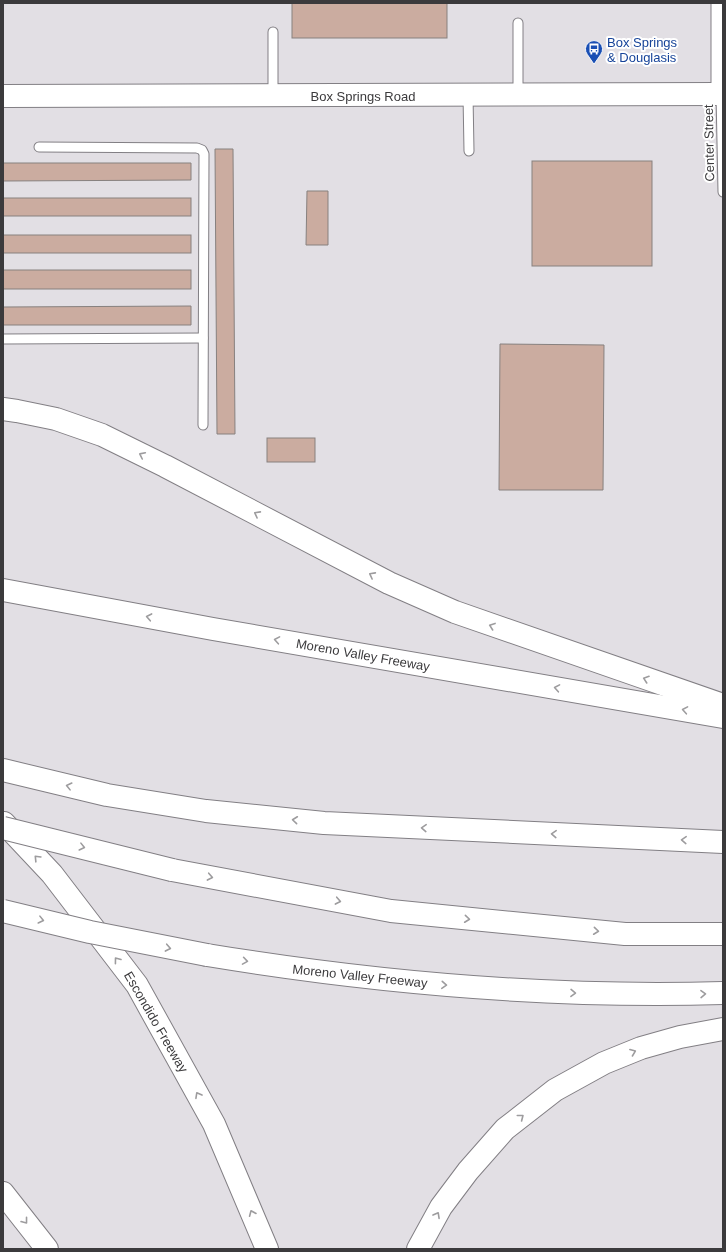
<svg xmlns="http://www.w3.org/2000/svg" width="726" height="1252" font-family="Helvetica,sans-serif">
  <rect width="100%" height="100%" fill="#e2dfe4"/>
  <g fill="#cbaca0" stroke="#87817f">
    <rect x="292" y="3" width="155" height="35"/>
    <polygon points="215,149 233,149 235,434 217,434"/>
    <rect x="532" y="161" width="120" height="105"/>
    <polygon points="3,163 191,163 191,180 3,181"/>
    <polygon points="307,191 328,191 328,245 306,245"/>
    <rect x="3" y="198" width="188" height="18"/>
    <rect x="3" y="235" width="188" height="18"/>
    <rect x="3" y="270" width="188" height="19"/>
    <polygon points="191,306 191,325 3,325 3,307"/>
    <polygon points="500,344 604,345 603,490 499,490"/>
    <rect x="267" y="438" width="48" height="24"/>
  </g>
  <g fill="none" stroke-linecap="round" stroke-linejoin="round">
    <g stroke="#827f84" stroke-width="11">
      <g id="service">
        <polyline points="518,23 518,95"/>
        <polyline points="273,32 273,96"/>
        <polyline points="721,94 723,192"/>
        <polyline points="468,95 469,151"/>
        <polyline points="39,147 197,148 202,150 204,154 203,425"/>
        <polyline points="3,339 203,338"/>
      </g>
    </g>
    <g stroke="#827f84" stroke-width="21">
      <polyline id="minor" points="721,94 721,3"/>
    </g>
    <g stroke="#827f84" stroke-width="24">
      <polyline id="secondary" points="3,96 723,94"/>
    </g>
    <g stroke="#827f84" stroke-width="24">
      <g id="motorway">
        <polyline points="3,409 17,411 56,419 102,435 165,466 389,583 455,612 723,705"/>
        <polyline points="3,590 213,629 723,717"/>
        <polyline points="3,770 107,795 206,811 324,823 723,842"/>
        <polyline points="4,823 52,874 137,985 214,1124 267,1249"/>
        <polyline points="172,870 391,911 625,934 723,934"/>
        <path d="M 207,955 C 377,983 550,998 723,993"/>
        <polyline points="3,1193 47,1249"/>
        <polyline points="418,1249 441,1207 468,1171 505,1129 555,1090 604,1063 641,1048 680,1037 723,1029"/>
      </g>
    </g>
    <use href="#service" stroke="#fff" stroke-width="9"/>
    <use href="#minor" stroke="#fff" stroke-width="19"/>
    <use href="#secondary" stroke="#fff" stroke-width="22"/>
    <use href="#motorway" stroke="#fff" stroke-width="22"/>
    <g stroke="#827f84" stroke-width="24" stroke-linecap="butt">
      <g id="motorway-bridge">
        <polyline points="3,828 172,870"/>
        <polyline points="3,911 90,932 207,955"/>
      </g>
    </g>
    <use href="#motorway-bridge" stroke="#fff" stroke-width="22"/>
  </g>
  <defs><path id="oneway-chevron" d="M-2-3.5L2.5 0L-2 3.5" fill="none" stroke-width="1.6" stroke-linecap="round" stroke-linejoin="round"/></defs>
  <g stroke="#9d9c9e">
    <use href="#oneway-chevron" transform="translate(142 455) rotate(-154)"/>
    <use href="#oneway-chevron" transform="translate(257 514) rotate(-152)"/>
    <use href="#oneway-chevron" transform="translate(372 575) rotate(-152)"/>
    <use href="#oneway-chevron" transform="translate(149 617) rotate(-169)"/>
    <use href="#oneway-chevron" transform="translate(492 626) rotate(-160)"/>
    <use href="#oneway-chevron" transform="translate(277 640) rotate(-170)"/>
    <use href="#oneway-chevron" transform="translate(646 679) rotate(-161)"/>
    <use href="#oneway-chevron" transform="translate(557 688) rotate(-170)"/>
    <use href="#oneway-chevron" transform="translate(685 710) rotate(-170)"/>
    <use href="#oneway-chevron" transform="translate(69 786) rotate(-166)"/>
    <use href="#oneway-chevron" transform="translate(295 820) rotate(-174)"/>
    <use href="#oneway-chevron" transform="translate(424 828) rotate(-177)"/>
    <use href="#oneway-chevron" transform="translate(554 834) rotate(-177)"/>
    <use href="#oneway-chevron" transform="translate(684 840) rotate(-177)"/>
    <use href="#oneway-chevron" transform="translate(82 847) rotate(14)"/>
    <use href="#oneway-chevron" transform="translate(37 858) rotate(-134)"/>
    <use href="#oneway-chevron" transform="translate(210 877) rotate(11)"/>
    <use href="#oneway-chevron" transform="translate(338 901) rotate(11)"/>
    <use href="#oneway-chevron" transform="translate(467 919) rotate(6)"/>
    <use href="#oneway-chevron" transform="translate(41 920) rotate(14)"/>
    <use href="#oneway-chevron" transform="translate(596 931) rotate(6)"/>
    <use href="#oneway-chevron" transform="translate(168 948) rotate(11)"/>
    <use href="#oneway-chevron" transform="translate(117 960) rotate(-127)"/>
    <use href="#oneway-chevron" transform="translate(245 961) rotate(9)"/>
    <use href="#oneway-chevron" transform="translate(444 985) rotate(4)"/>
    <use href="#oneway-chevron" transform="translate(573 993) rotate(1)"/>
    <use href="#oneway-chevron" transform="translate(703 994) rotate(-1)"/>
    <use href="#oneway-chevron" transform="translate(633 1052) rotate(-21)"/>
    <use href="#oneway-chevron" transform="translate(198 1095) rotate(-119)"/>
    <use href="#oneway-chevron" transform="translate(521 1117) rotate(-38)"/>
    <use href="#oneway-chevron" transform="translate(252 1213) rotate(-113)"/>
    <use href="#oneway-chevron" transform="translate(437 1215) rotate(-61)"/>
    <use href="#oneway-chevron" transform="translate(25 1221) rotate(52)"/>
  </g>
  <defs>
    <g id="bus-pin" transform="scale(0.9)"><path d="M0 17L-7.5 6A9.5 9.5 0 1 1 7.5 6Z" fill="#1a4fb4" stroke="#fff"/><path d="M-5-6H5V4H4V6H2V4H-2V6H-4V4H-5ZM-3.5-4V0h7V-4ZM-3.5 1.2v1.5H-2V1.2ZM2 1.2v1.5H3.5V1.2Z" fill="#fff"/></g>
  </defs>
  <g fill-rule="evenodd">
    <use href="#bus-pin" x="594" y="49"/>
  </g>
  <g text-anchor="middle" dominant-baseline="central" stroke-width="4" stroke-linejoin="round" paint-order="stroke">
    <g font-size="13" fill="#164399" stroke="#fff" text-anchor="start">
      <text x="607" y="42">Box Springs<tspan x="607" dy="15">&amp; Douglasis</tspan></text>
    </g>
    <g font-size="13" fill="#3b3a3c" stroke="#fff">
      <text x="363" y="96">Box Springs Road</text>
      <text transform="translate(709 143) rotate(-91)">Center Street</text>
      <text transform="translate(363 655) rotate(10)">Moreno Valley Freeway</text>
      <text transform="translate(360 976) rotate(6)">Moreno Valley Freeway</text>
      <text transform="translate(156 1022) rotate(60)">Escondido Freeway</text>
    </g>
  </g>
  <rect width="726" height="1252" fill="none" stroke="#3b3a3c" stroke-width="8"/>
</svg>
